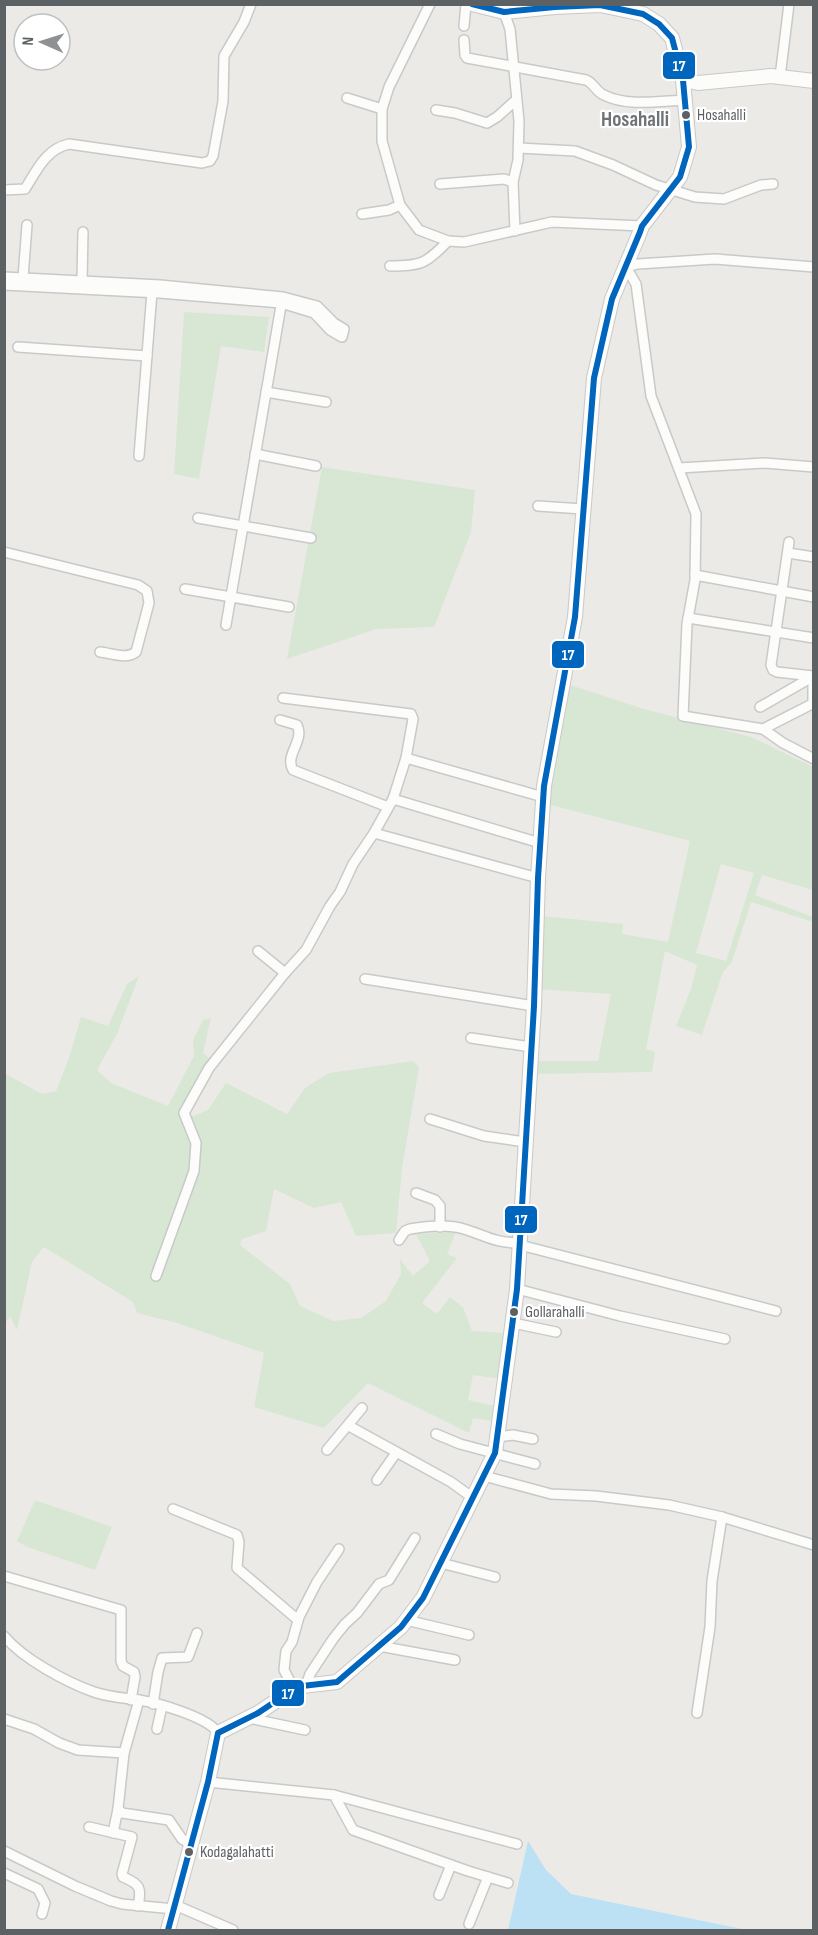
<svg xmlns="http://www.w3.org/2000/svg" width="818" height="1935" font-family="'Sofia Sans Condensed',sans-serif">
  <rect width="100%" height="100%" fill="#eceae7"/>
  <g fill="#d7e7d3" fill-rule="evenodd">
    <polygon points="184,312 269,317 264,352 221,346 199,479 174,474"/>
    <polygon points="322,467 475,490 471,532 434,627 376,629 287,659"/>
    <path d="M 570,685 L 644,709 L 751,737 L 813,767 L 813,890 L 762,875 L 755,895 L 813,917 L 813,922 L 751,902 L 732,962 L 723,972 L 702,1035 L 676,1026 L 691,989 L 697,965 L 665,951 L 646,1049 L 655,1052 L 652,1072 L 532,1074 L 533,1061 L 598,1061 L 611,994 L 537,989 L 541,916 L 623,924 L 622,934 L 668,942 L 690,841 L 547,804 L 553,761 ZM 721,864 L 754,873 L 726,961 L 696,953 Z"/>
    <polygon points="139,976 117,1034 97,1070 111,1083 168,1106 194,1056 193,1040 203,1020 211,1018 203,1053 212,1060 183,1110 182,1121 208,1110 226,1083 287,1114 305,1088 329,1073 413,1061 419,1067 402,1168 396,1233 356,1236 341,1202 314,1208 274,1189 266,1231 242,1239 240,1245 290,1284 300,1306 333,1321 361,1318 386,1301 401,1274 400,1259 413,1276 430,1261 416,1234 456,1232 447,1254 457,1258 422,1303 437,1314 450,1297 463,1307 472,1331 505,1333 501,1379 473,1375 468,1400 495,1406 493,1421 473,1418 469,1433 368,1383 324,1428 254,1407 264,1353 177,1323 137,1313 133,1302 44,1247 32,1262 17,1330 10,1316 5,1324 4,1073 42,1094 56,1091 69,1058 81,1017 108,1026 127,984"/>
    <polygon points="35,1500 112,1527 95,1570 27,1547 17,1541"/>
  </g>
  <polygon fill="#bce1f5" points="528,1841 546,1870 571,1894 747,1930 508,1930"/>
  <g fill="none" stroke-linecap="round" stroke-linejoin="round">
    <g stroke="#c8c9c9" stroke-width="12">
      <g id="street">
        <polyline points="430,4 389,87 382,109 382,141 400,205 419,230 448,241 464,242 552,222 642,226"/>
        <polyline points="505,4 504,12 510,29 519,121 518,160 513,182 515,231"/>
        <polyline points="464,26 466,4"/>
        <path d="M 464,40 L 465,55 L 467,58 L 586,80 C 594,83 596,92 604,95 C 627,107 660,101 685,100"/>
        <polyline points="780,77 789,4"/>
        <polyline points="347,98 382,109"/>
        <polyline points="436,110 455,113 487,123 497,117 516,100"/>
        <polyline points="519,148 575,151 613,165 656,185 695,197 724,199 761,185 773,184"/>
        <polyline points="440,184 504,179 513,182"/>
        <path d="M 4,190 L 25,189 C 37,170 46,149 69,144 L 202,163 L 210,161 L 213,156 L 223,101 L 224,56 L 244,22 L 251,4"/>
        <polyline points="362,214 389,210 400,205"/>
        <path d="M 390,266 C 421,266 426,264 448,241"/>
        <polyline points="814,267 715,259 638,264 626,267 636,284 651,396 696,514 695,580 687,624 683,716 763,729 783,743 814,759"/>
        <polyline points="4,277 160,285 283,297 317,306 334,323 344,329 342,337 330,330 314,313 281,303 159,293 4,285"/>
        <polyline points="23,278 27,225"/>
        <polyline points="82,281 83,232"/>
        <polyline points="18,347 147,356"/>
        <polyline points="266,392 326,402"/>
        <polyline points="255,454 316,466"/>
        <polyline points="139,456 152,292"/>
        <polyline points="679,468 765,463 814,467"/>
        <polyline points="538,506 583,509"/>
        <polyline points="198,518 311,538"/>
        <polyline points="789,542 771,665 773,670 777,672 813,676"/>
        <path d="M 4,552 L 138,585 L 147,591 L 149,603 L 136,652 C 126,660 111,653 100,652"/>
        <polyline points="788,553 814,557"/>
        <polyline points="695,575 814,597"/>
        <polyline points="185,589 289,607"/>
        <polyline points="688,618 814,638"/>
        <polyline points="226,625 282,300"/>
        <polyline points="813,704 813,676"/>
        <polyline points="760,707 812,677"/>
        <path d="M 280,720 L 297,725 C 305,741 284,755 293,770 L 388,807"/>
        <polyline points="763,729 814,703"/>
        <polyline points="406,758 543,797"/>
        <polyline points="393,799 540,843"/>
        <polyline points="374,833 538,878"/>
        <polyline points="258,951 285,973"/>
        <polyline points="365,979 534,1006"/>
        <polyline points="471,1038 531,1047"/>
        <polyline points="430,1119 484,1136 525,1142"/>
        <polyline points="416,1193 435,1200 440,1206 440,1227"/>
        <path d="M 399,1240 L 405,1231 L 410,1229 C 427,1226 448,1224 464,1229 C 487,1236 494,1243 520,1243"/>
        <polyline points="520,1245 776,1311"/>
        <polyline points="156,1276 194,1171 196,1143 184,1113 209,1068 285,973 306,950 330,906 340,892 353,864 374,833 393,799 406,758 413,719 411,714 283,698"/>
        <polyline points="517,1289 620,1316 725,1339"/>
        <polyline points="513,1323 556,1332"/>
        <polyline points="349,1426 451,1482 473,1498"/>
        <polyline points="436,1434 460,1444 535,1464"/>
        <polyline points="497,1437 513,1435 533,1439"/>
        <polyline points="327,1450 362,1408"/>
        <polyline points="484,1476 551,1494 596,1496 669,1505 722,1517 814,1545"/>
        <polyline points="377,1480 396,1453"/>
        <polyline points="173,1509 237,1535 239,1542 237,1568 298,1620"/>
        <polyline points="441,1563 495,1577"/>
        <polyline points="4,1576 121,1610 121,1661 123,1666 134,1672 135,1677 131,1700"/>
        <polyline points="406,1620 469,1635"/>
        <path d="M 4,1636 C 23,1659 66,1682 94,1692 C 108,1697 124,1698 139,1700 C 158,1703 208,1717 218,1733"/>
        <polyline points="379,1646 455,1660"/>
        <polyline points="306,1685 310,1674 333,1639 345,1624 357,1613 379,1584 389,1580 415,1538"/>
        <polyline points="294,1689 284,1670 286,1651 292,1642 299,1617 317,1582 339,1549"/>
        <polyline points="139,1700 124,1753 118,1809 122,1813 169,1820 182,1839 191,1844"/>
        <polyline points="153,1704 158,1672 162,1658 188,1657 197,1633"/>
        <polyline points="697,1713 710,1627 712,1581 722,1517"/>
        <polyline points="249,1718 305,1730"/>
        <polyline points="4,1719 34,1729 59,1743 78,1750 124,1753"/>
        <polyline points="157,1729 162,1706"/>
        <polyline points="208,1782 334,1795 353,1830 468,1871 508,1883"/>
        <polyline points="334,1795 517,1844"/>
        <path d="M 89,1827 L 132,1837 L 122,1874 L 123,1877 C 140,1884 142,1888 138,1906"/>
        <polyline points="113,1833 118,1809"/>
        <polyline points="4,1851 75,1886 111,1901 122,1904 174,1909"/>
        <polyline points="4,1873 38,1889 45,1903 42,1914"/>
        <polyline points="439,1895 451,1865"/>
        <polyline points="175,1905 233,1930"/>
        <polyline points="469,1924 488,1877"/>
      </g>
    </g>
    <g stroke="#c8c9c8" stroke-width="16">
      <g id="secondary">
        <polyline points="683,80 698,83 771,76 814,81"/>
        <polyline points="168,1930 208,1782 218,1733 258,1713 294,1689 302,1686 337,1682 401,1627 423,1598 495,1453 517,1289 534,1006 538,878 544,786 575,617 594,378 612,299 640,232 642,226 680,177 689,147 683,80 672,38 659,24 643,14 600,5 555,7 504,12 472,4"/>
      </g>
    </g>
    <use href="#street" stroke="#fcfcfb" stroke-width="9"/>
    <use href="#secondary" stroke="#fcfcfb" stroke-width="14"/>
    <g stroke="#fff" stroke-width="10">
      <polyline id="bus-1" points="168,1930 208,1782 218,1733 258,1713 294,1689 302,1686 337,1682 401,1627 423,1598 495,1453 517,1289 534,1006 538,878 544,786 575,617 594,378 612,299 640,232 642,226 680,177 689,147 683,80 672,38 659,24 643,14 600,5 555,7 504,12 472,4"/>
    </g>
    <use href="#bus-1" stroke="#0065bd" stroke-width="6"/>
  </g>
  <g fill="#5c6164" stroke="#fff" stroke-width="2">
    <circle cx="686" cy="115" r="5"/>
    <circle cx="514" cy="1312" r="5"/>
    <circle cx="189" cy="1852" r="5"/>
  </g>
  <g text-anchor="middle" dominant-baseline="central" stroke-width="4.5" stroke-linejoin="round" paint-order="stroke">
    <g font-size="16" fill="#5c6164" stroke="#fff" text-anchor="start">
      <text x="697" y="115">Hosahalli</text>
      <text x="525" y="1312">Gollarahalli</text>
      <text x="200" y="1852">Kodagalahatti</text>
    </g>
    <g font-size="21" font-weight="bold" fill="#6e7376" stroke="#fff">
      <text x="635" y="119">Hosahalli</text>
    </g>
  </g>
  <g stroke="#fff" stroke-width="2">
    <rect x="662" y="51" width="34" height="29" rx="6" fill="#0065bd"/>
    <rect x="551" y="640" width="34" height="29" rx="6" fill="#0065bd"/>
    <rect x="504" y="1205" width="34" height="29" rx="6" fill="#0065bd"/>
    <rect x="271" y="1679" width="34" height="28" rx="6" fill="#0065bd"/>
  </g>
  <g font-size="16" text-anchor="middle" font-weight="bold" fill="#fff">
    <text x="679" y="71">17</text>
    <text x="568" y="660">17</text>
    <text x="521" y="1225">17</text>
    <text x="288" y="1699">17</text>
  </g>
  <rect width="818" height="1935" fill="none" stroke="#5c6164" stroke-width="12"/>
  <g transform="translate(42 42) rotate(273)"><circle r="28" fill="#ffffff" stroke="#bec0c1" stroke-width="1.5"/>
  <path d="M0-4.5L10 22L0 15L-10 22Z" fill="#8e9192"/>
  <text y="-9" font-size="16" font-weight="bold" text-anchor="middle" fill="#5c6164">N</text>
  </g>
</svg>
